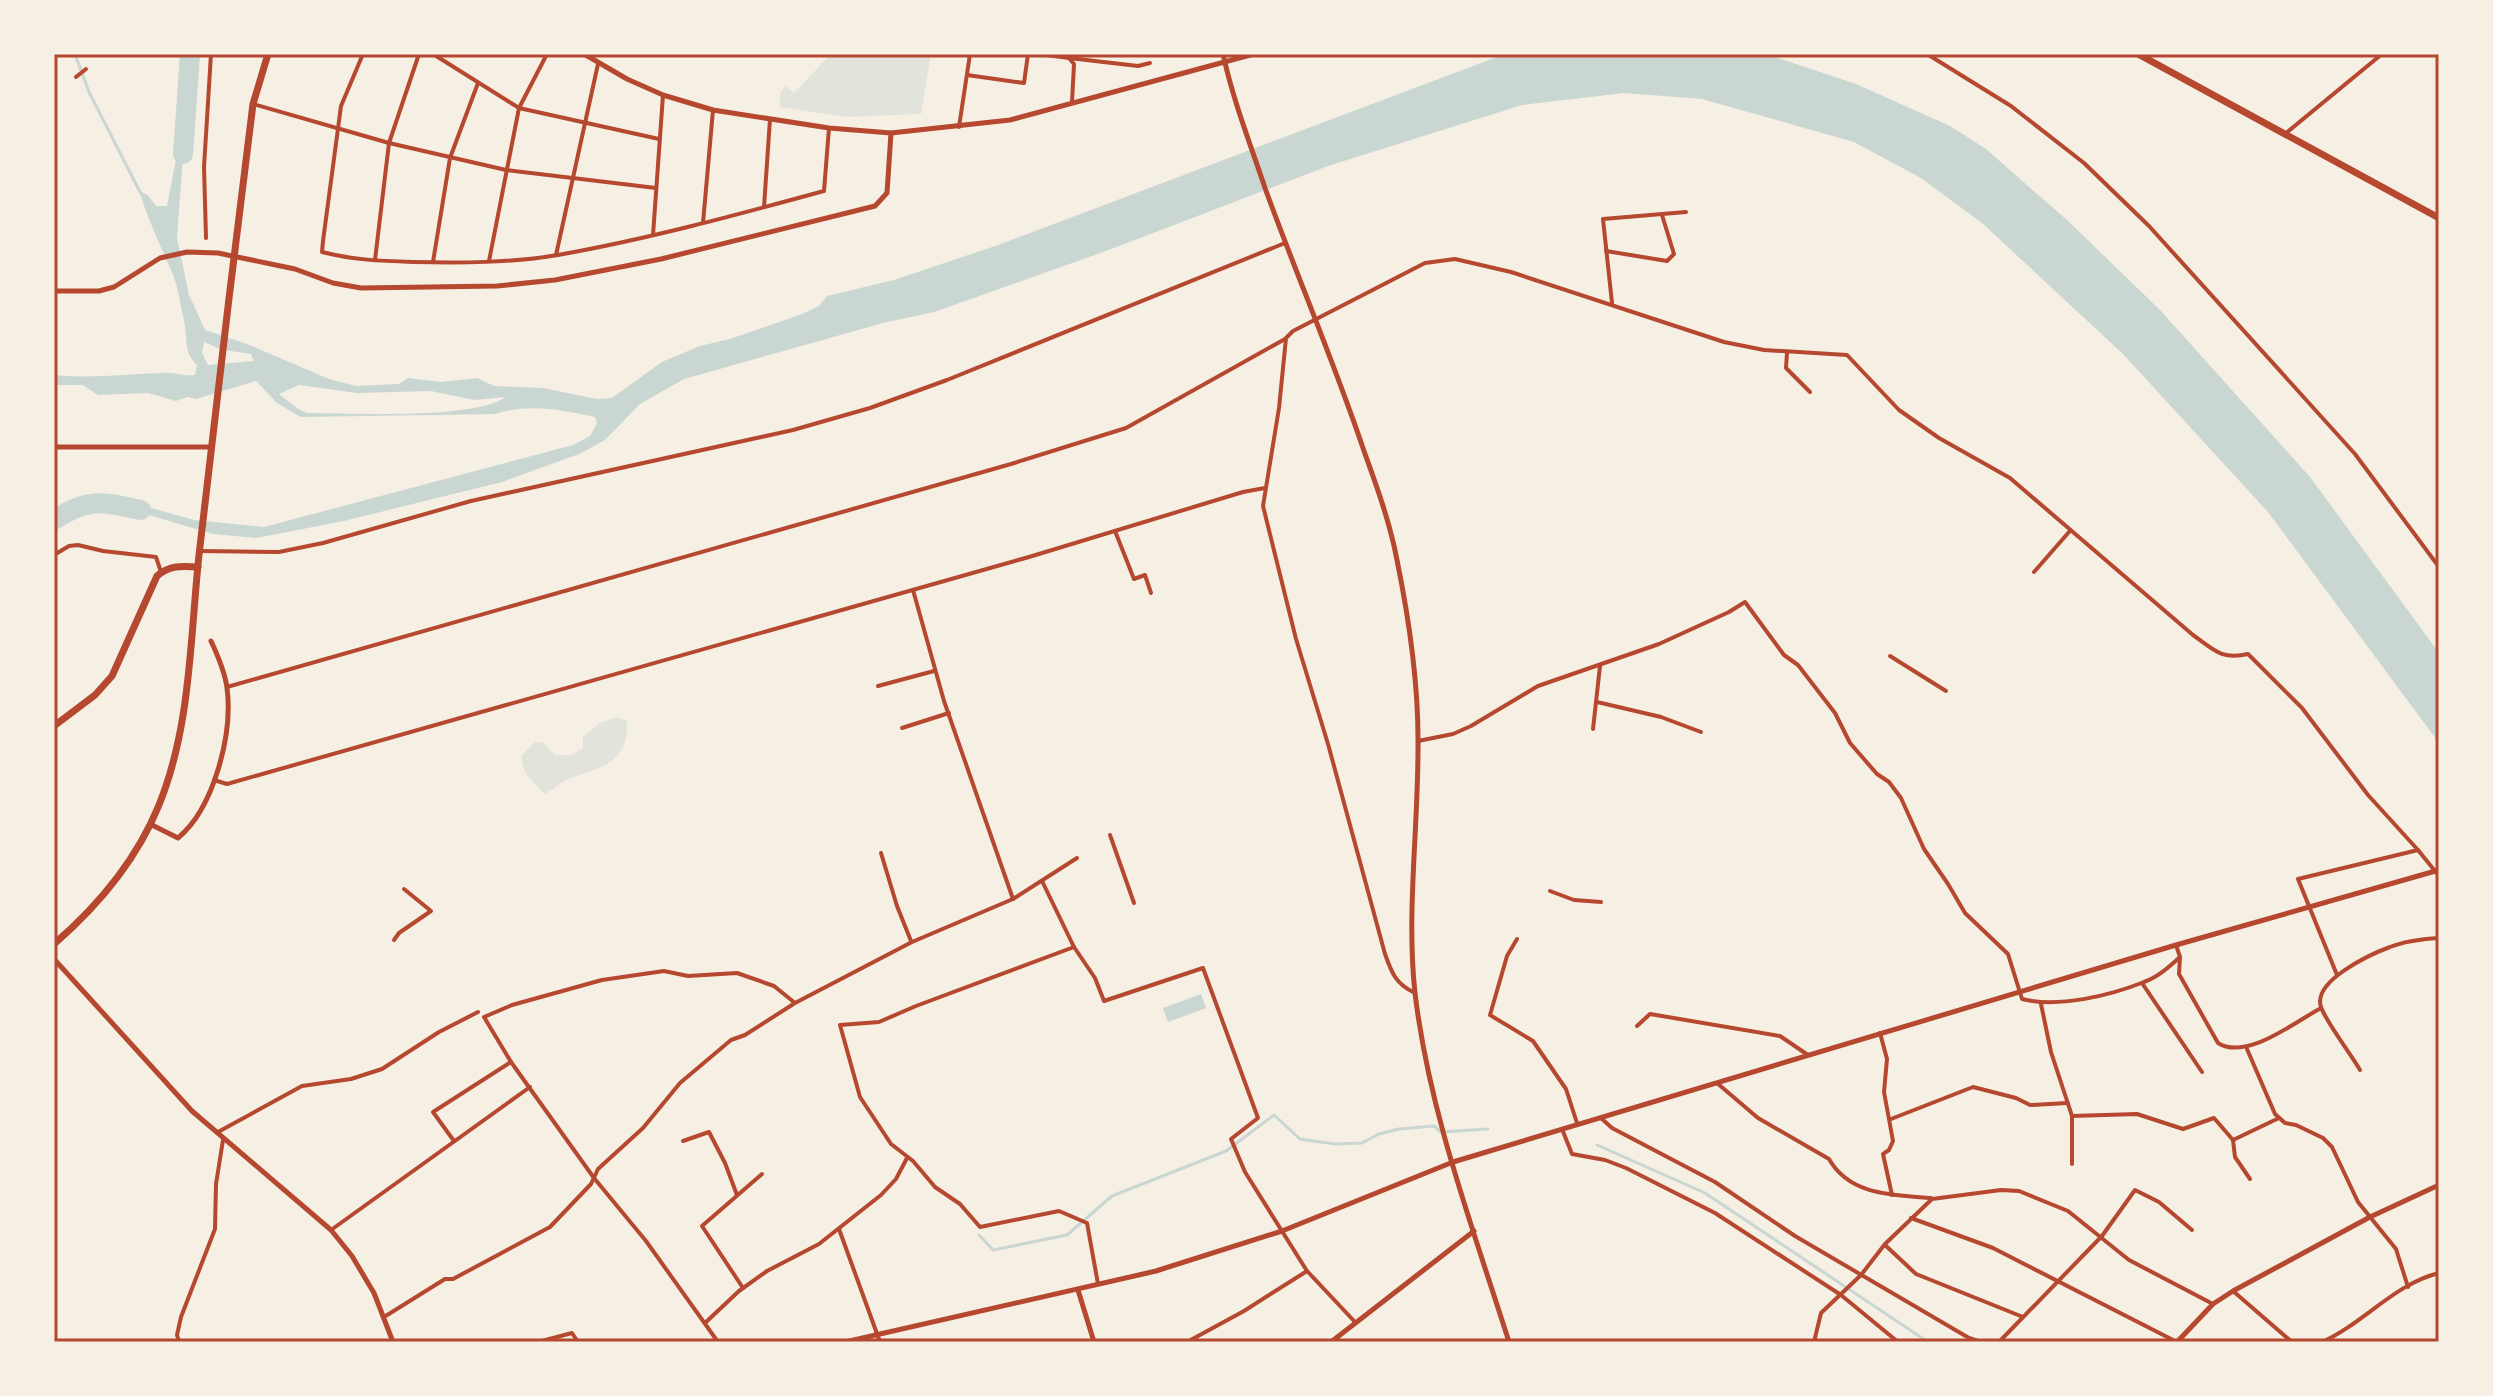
<svg xmlns="http://www.w3.org/2000/svg" width="2493" height="1396" font-family="Lato,sans-serif">
  <rect width="100%" height="100%" fill="#f6efe4"/>
  <g fill="#e2e4dc">
    <polygon points="831,54 931,54 921,114 846,117 780,107 780,93 786,86 794,93"/>
    <path d="M 616,717 L 627,721 C 629,762 603,767 571,778 C 561,781 554,790 544,794 L 525,773 L 521,756 L 535,742 L 542,742 L 555,755 L 571,755 L 583,748 L 583,737 L 598,724 Z"/>
  </g>
  <g fill="#c9d6d2" fill-rule="evenodd">
    <path d="M 1505,54 L 1766,54 L 1856,84 L 1950,126 L 1986,149 L 2068,221 L 2160,310 L 2310,477 L 2439,653 L 2439,743 L 2268,512 L 2123,354 L 1982,223 L 1921,178 L 1854,142 L 1702,99 L 1624,93 L 1522,105 L 1328,166 L 1106,251 L 934,312 L 883,323 L 684,379 L 640,404 L 605,440 L 579,454 L 502,482 L 344,521 L 256,538 L 213,534 L 115,505 L 144,506 L 194,520 L 264,527 L 573,445 L 590,436 L 597,423 L 595,417 C 561,410 530,403 495,414 L 301,417 L 277,403 L 256,381 L 196,399 L 188,397 L 176,401 L 148,393 L 98,395 L 83,385 L 54,385 L 54,375 C 92,379 127,374 164,373 C 176,372 184,377 195,375 L 197,365 C 183,352 188,338 184,320 C 180,305 178,285 172,272 C 160,245 148,219 139,191 L 148,195 L 156,206 L 167,206 L 176,159 L 185,129 L 177,238 L 189,295 L 205,330 L 247,344 L 329,379 L 356,386 L 399,384 L 408,378 L 441,382 L 477,378 L 494,386 L 543,388 L 597,399 L 612,398 L 662,362 L 700,346 L 730,339 L 802,314 L 819,306 L 827,296 L 894,280 L 998,245 ZM 204,342 L 223,350 L 251,354 L 254,361 L 208,365 L 202,353 ZM 299,385 L 357,393 L 431,391 L 474,400 L 506,397 C 472,420 353,413 307,413 L 298,409 L 279,394 Z"/>
    <polygon points="1201,994 1206,1008 1168,1022 1163,1008"/>
  </g>
  <g fill="none" stroke-linecap="round" stroke-linejoin="round">
    <g stroke="#c9d6d2" stroke-width="3">
      <polyline points="75,54 89,92 140,192"/>
      <polyline points="2392,55 2393,54"/>
      <polyline points="1597,1145 1705,1193 1928,1342"/>
      <polyline points="979,1235 993,1250 1067,1235 1112,1196 1226,1151 1274,1115 1300,1139 1335,1144 1362,1143 1379,1134 1399,1129 1434,1126 1441,1132 1488,1129"/>
    </g>
    <g stroke="#c9d6d2" stroke-width="20">
      <polyline points="183,154 190,54"/>
      <path d="M 54,520 C 89,497 102,502 141,510"/>
    </g>
    <g stroke="#b5482f" stroke-width="4">
      <path d="M 363,54 L 341,106 L 323,241 L 322,252 C 352,260 382,261 413,262 C 460,263 511,263 558,255 C 648,239 736,215 824,191 L 829,128"/>
      <polyline points="433,54 519,108 659,139"/>
      <polyline points="1038,54 1069,58 1074,64 1072,102"/>
      <polyline points="1927,54 2011,106 2084,163 2149,226 2355,454 2439,567"/>
      <polyline points="1069,58 1138,66 1150,63"/>
      <polyline points="967,75 1024,83 1028,54"/>
      <polyline points="76,77 86,69"/>
      <polyline points="253,104 389,143 506,170 656,188"/>
      <polyline points="959,127 970,54"/>
      <polyline points="2285,134 2382,54"/>
      <polyline points="764,207 770,119"/>
      <polyline points="703,223 713,110"/>
      <polyline points="653,235 663,95"/>
      <polyline points="206,238 204,167 211,54"/>
      <polyline points="1606,251 1667,261 1674,254 1662,215"/>
      <polyline points="556,255 598,64"/>
      <polyline points="375,260 389,143 419,54"/>
      <polyline points="489,261 519,108 547,54"/>
      <polyline points="433,262 450,158 478,83"/>
      <polyline points="1612,303 1603,219 1686,212"/>
      <polyline points="1787,353 1786,368 1810,392"/>
      <polyline points="1115,531 1134,579 1145,575 1151,593"/>
      <polyline points="201,551 279,552 323,543 471,501 793,430 870,408 947,380 1285,243"/>
      <polyline points="54,555 69,546 78,545 103,551 156,557 161,572"/>
      <polyline points="2034,572 2069,532"/>
      <polyline points="913,590 944,701 1013,899"/>
      <polyline points="1890,656 1946,691"/>
      <polyline points="878,686 934,671"/>
      <polyline points="227,687 1011,464 1126,428 1285,339"/>
      <polyline points="1597,702 1661,717 1701,732"/>
      <polyline points="902,728 949,713"/>
      <polyline points="1593,729 1600,666"/>
      <path d="M 1418,741 L 1453,734 L 1471,726 L 1538,686 L 1659,644 L 1729,612 L 1745,602 L 1784,655 L 1798,665 L 1835,713 L 1850,743 L 1877,774 L 1889,782 L 1901,798 L 1924,849 L 1948,884 L 1965,913 L 2008,954 L 2022,999 C 2058,1008 2109,996 2144,982 C 2158,977 2169,967 2180,957"/>
      <polyline points="214,780 227,784 1029,557 1243,492 1265,488"/>
      <polyline points="1110,835 1134,903"/>
      <polyline points="2418,850 2439,876"/>
      <polyline points="881,853 897,906 911,941"/>
      <polyline points="1042,881 1074,947"/>
      <polyline points="1550,891 1574,900 1601,902"/>
      <polyline points="1517,939 1507,956 1490,1015 1533,1041 1566,1089 1577,1123"/>
      <polyline points="394,940 399,933 431,911 404,889"/>
      <path d="M 2176,945 L 2180,957 L 2179,974 L 2218,1043 C 2246,1061 2295,1022 2321,1008"/>
      <polyline points="2142,983 2202,1072"/>
      <path d="M 1415,993 C 1396,984 1392,974 1385,954 L 1328,744 L 1296,639 L 1263,506 L 1279,408 L 1286,338 L 1293,331 L 1425,263 L 1455,259 L 1511,272 L 1724,342 L 1764,350 L 1847,355 L 1899,410 L 1939,438 L 2010,478 L 2193,635 C 2214,650 2221,660 2248,654 L 2302,708 L 2368,795 L 2418,850 L 2298,879 L 2337,975"/>
      <polyline points="2041,1004 2051,1052 2072,1116 2072,1164"/>
      <polyline points="1637,1026 1650,1014 1780,1036 1808,1055"/>
      <polyline points="1880,1033 1887,1059 1884,1092 1893,1141 1889,1150 1883,1154 1892,1195"/>
      <polyline points="2247,1049 2275,1114 2285,1123 2296,1125 2323,1138 2332,1147 2358,1202 2396,1249 2408,1287"/>
      <path d="M 2360,1070 C 2351,1054 2326,1022 2321,1007 C 2312,981 2371,954 2390,947 C 2405,941 2423,939 2439,938"/>
      <path d="M 1717,1083 L 1758,1118 L 1829,1159 C 1850,1196 1894,1195 1931,1198"/>
      <polyline points="2072,1116 2137,1114 2183,1129 2214,1118 2233,1140 2279,1118"/>
      <polyline points="1602,1119 1612,1128 1715,1182 1795,1236 1969,1338 1981,1342"/>
      <polyline points="1891,1119 1973,1087 2016,1098 2030,1105 2068,1103"/>
      <polyline points="1562,1129 1572,1154 1605,1160 1626,1168 1715,1213 1841,1295 1898,1342"/>
      <polyline points="218,1132 302,1086 351,1079 382,1069 439,1032 478,1012"/>
      <polyline points="2233,1140 2235,1157 2250,1179"/>
      <polyline points="454,1141 433,1112 511,1062"/>
      <polyline points="683,1141 709,1132 725,1163 737,1195"/>
      <polyline points="1911,1218 1993,1248 2177,1342"/>
      <polyline points="839,1229 880,1342"/>
      <polyline points="331,1230 530,1087"/>
      <polyline points="1885,1245 1916,1274 2023,1317"/>
      <polyline points="1098,1284 1087,1223 1059,1211 980,1227 960,1204 935,1187 913,1161 891,1144 860,1097 840,1025 879,1022 916,1006 1074,947 1095,978 1104,1001 1203,968 1258,1118 1231,1139 1245,1172 1307,1271 1355,1322"/>
      <polyline points="743,1288 702,1226 762,1174"/>
      <polyline points="2233,1291 2292,1342"/>
      <polyline points="384,1317 445,1279 453,1279 550,1227 591,1184 598,1169 643,1128 680,1083 731,1040 745,1035 795,1003 912,942 1013,899 1077,858"/>
      <polyline points="705,1323 739,1291 767,1271 819,1244 881,1195 896,1179 907,1158"/>
      <polyline points="179,1342 177,1335 181,1317 215,1229 216,1184 223,1140"/>
      <polyline points="538,1342 572,1333 578,1342"/>
      <polyline points="718,1342 646,1241 594,1178 511,1062 484,1017 512,1005 602,980 664,971 688,976 737,973 774,986 795,1003"/>
      <polyline points="1187,1342 1244,1311 1307,1271"/>
      <polyline points="1814,1342 1821,1313 1861,1275 1885,1244 1932,1199 2001,1190 2019,1191 2068,1211 2129,1260 2213,1304"/>
      <polyline points="1999,1342 2102,1236 2135,1190 2159,1202 2192,1230"/>
      <path d="M 2322,1342 C 2363,1324 2394,1284 2439,1273"/>
    </g>
    <g stroke="#b5482f" stroke-width="5">
      <polyline points="584,54 627,79 663,95 713,110 829,128 891,133 1010,120 1254,54"/>
      <path d="M 1223,54 C 1233,100 1250,143 1265,188 C 1297,276 1334,362 1364,451 C 1377,487 1390,523 1397,560 C 1409,619 1418,679 1418,739 C 1419,822 1406,912 1415,993 C 1429,1112 1473,1228 1509,1342"/>
      <polyline points="54,291 99,291 114,287 160,258 187,252 218,253 295,269 333,283 361,288 497,286 555,280 661,259 875,206 887,193 891,133"/>
      <polyline points="54,447 212,447"/>
      <path d="M 150,824 L 178,838 C 214,808 233,734 227,688 C 225,672 218,656 211,641"/>
      <polyline points="54,959 192,1111 331,1230 352,1256 374,1293 393,1342"/>
      <polyline points="1078,1290 1094,1342"/>
      <polyline points="845,1342 1156,1271 1282,1231 1453,1162 2176,945 2439,870"/>
      <polyline points="1331,1342 1474,1231"/>
      <polyline points="2177,1342 2213,1304 2233,1291 2370,1217 2439,1185"/>
    </g>
    <g stroke="#b5482f" stroke-width="7">
      <polyline points="2138,54 2439,218"/>
      <path d="M 54,726 L 95,695 L 112,676 L 157,576 C 170,565 182,566 198,567"/>
      <path d="M 54,944 C 98,906 137,859 159,805 C 191,726 190,639 199,555 C 216,405 234,254 253,104 L 268,54"/>
    </g>
  </g>
  <rect width="2493" height="1396" fill="none" stroke="#f6efe4" stroke-width="112"/>
  <rect x="56" y="56" width="2381" height="1284" fill="none" stroke="#b5482f" stroke-width="3"/>
</svg>
